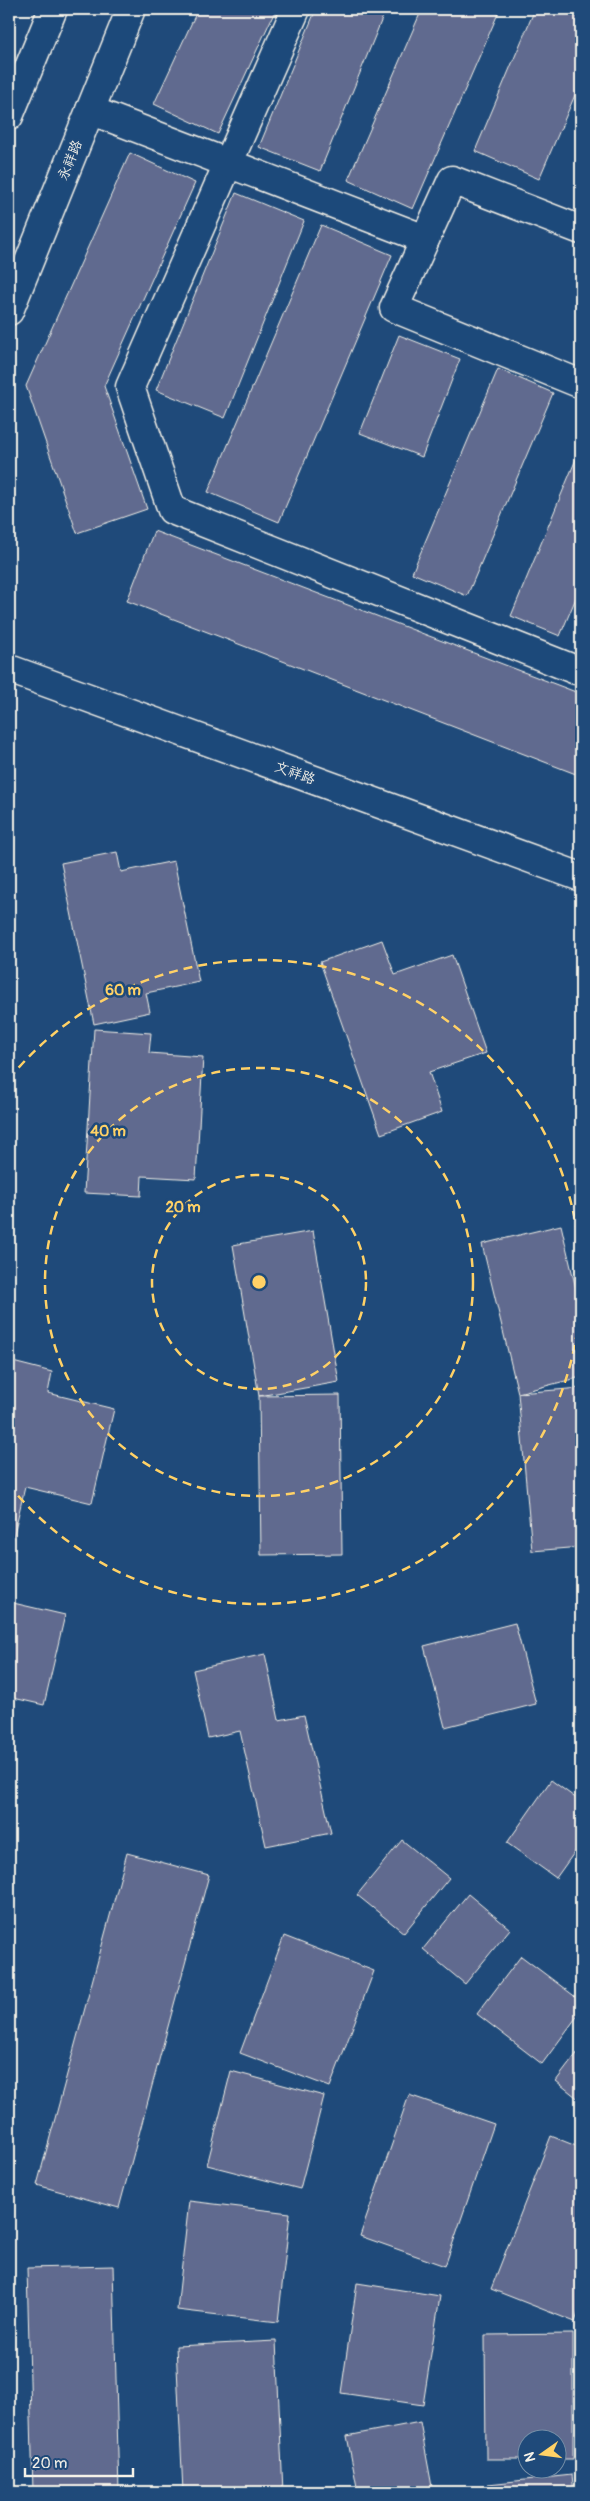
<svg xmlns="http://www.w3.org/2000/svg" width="590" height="2501" font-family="Pangolin,'LXGW WenKai TC',sans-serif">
  <rect width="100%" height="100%" fill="#1f4a7a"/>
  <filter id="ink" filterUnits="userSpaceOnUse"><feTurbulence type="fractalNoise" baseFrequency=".02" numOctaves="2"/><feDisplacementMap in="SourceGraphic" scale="10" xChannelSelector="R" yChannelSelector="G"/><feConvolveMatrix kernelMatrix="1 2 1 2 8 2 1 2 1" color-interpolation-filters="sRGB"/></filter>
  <g filter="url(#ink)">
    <g fill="#616a8f" stroke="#f4f1e8">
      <polygon points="198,9 276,9 218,134 154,104"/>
      <polygon points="316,9 386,9 320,171 259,147"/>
      <polygon points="422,9 500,9 413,209 348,180"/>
      <polygon points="535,9 581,9 581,81 539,179 475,151"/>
      <polygon points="130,153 195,183 104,386 147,509 77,533 26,386"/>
      <polygon points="236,193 304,221 225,418 156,390"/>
      <polygon points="321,225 392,255 279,522 208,492"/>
      <polygon points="399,335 460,359 422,457 360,433"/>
      <polygon points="498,369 553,393 467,596 412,573"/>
      <polygon points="581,447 581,586 560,636 511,616"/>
      <polygon points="154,531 581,694 581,776 127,601"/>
      <polygon points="117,852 121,872 174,861 199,982 146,993 150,1012 94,1024 61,863"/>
      <polygon points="382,940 395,975 452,955 486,1053 429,1072 442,1112 381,1134 320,962"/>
      <polygon points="94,1029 151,1033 149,1053 203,1057 196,1179 142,1176 141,1196 84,1193"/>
      <polygon points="561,1225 581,1310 581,1377 518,1393 482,1244"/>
      <polygon points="313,1231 339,1382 259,1396 233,1245"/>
      <polygon points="9,1361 52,1372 48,1393 114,1409 92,1503 25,1487 9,1555"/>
      <polygon points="581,1388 581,1547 532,1551 518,1393"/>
      <polygon points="340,1395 342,1554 261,1555 259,1396"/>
      <polygon points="9,1602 65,1615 44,1705 9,1697"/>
      <polygon points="515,1623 536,1704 445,1727 424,1646"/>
      <polygon points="265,1654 279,1720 304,1715 331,1833 266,1846 240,1731 208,1738 193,1670"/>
      <polygon points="551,1780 581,1802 581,1843 556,1878 507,1843"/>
      <polygon points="402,1840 449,1878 404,1933 357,1895"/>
      <polygon points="127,1853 209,1875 119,2208 37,2185"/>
      <polygon points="468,1894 510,1929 465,1984 423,1949"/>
      <polygon points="284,1936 374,1971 330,2087 240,2053"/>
      <polygon points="521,1956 581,2001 581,2011 542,2064 477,2014"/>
      <polygon points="581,2048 581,2101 556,2081"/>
      <polygon points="231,2071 324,2096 300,2189 207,2165"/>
      <polygon points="409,2095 494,2124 445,2266 360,2236"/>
      <polygon points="551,2136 581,2148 581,2305 575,2322 491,2289"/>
      <polygon points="189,2201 290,2213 278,2322 177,2310"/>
      <polygon points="113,2266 119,2492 33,2492 27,2268"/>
      <polygon points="357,2283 440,2296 423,2405 341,2393"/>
      <polygon points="573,2334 573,2459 558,2459 558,2438 528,2438 528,2459 486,2459 485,2335"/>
      <polygon points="276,2341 283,2492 183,2492 176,2346"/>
      <polygon points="420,2422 433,2492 358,2492 347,2436"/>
      <polygon points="572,2475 574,2492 489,2492 488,2484"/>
    </g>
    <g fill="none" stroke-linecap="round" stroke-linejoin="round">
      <g stroke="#f4f1e8" stroke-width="31">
        <g id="minor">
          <polyline points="296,9 130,387 172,510 576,670 581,669"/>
          <polyline points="90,110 425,239"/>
          <polyline points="9,116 53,9"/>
          <polyline points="581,230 452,180 394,308 581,384"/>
          <polyline points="9,311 131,9"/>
          <polyline points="9,669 581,877"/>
        </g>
      </g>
      <use href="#minor" stroke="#1f4a7a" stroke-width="28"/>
    </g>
  </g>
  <g fill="none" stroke="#ffd166" stroke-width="2.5" stroke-dasharray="9 6">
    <circle cx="259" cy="1282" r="107"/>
    <circle cx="259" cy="1282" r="214"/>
    <path d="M9 1079A322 322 0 1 1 9 1485"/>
  </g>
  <g text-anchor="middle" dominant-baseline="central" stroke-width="5" stroke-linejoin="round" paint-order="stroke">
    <g font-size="14" fill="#f4f1e8" stroke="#1f4a7a">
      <text transform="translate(70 160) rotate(-68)">永祥路</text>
      <text transform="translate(295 773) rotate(20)">文祥路</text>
    </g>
  </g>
  <circle cx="259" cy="1282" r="8" fill="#ffd166" stroke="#1f4a7a" stroke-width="2.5"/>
  <g font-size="15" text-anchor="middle" font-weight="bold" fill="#ffd166" stroke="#1f4a7a" stroke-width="5" stroke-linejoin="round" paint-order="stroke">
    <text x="123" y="995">60 m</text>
    <text x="108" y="1136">40 m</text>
    <text x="183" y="1212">20 m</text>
  </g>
  <rect width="590" height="2501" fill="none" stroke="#1f4a7a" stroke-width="30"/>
  <rect x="15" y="15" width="560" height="2471" fill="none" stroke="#f4f1e8" stroke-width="2" filter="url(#ink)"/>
  <g transform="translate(542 2454) rotate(256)"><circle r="24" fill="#1f4a7a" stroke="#748da6"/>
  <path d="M0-4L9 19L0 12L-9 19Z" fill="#ffd166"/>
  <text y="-8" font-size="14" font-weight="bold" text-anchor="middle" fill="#f4f1e8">N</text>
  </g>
  <path d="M25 2468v8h108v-8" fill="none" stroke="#f4f1e8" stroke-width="2.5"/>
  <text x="32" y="2468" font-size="15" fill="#f4f1e8" stroke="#1f4a7a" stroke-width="4" paint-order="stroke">20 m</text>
</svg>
